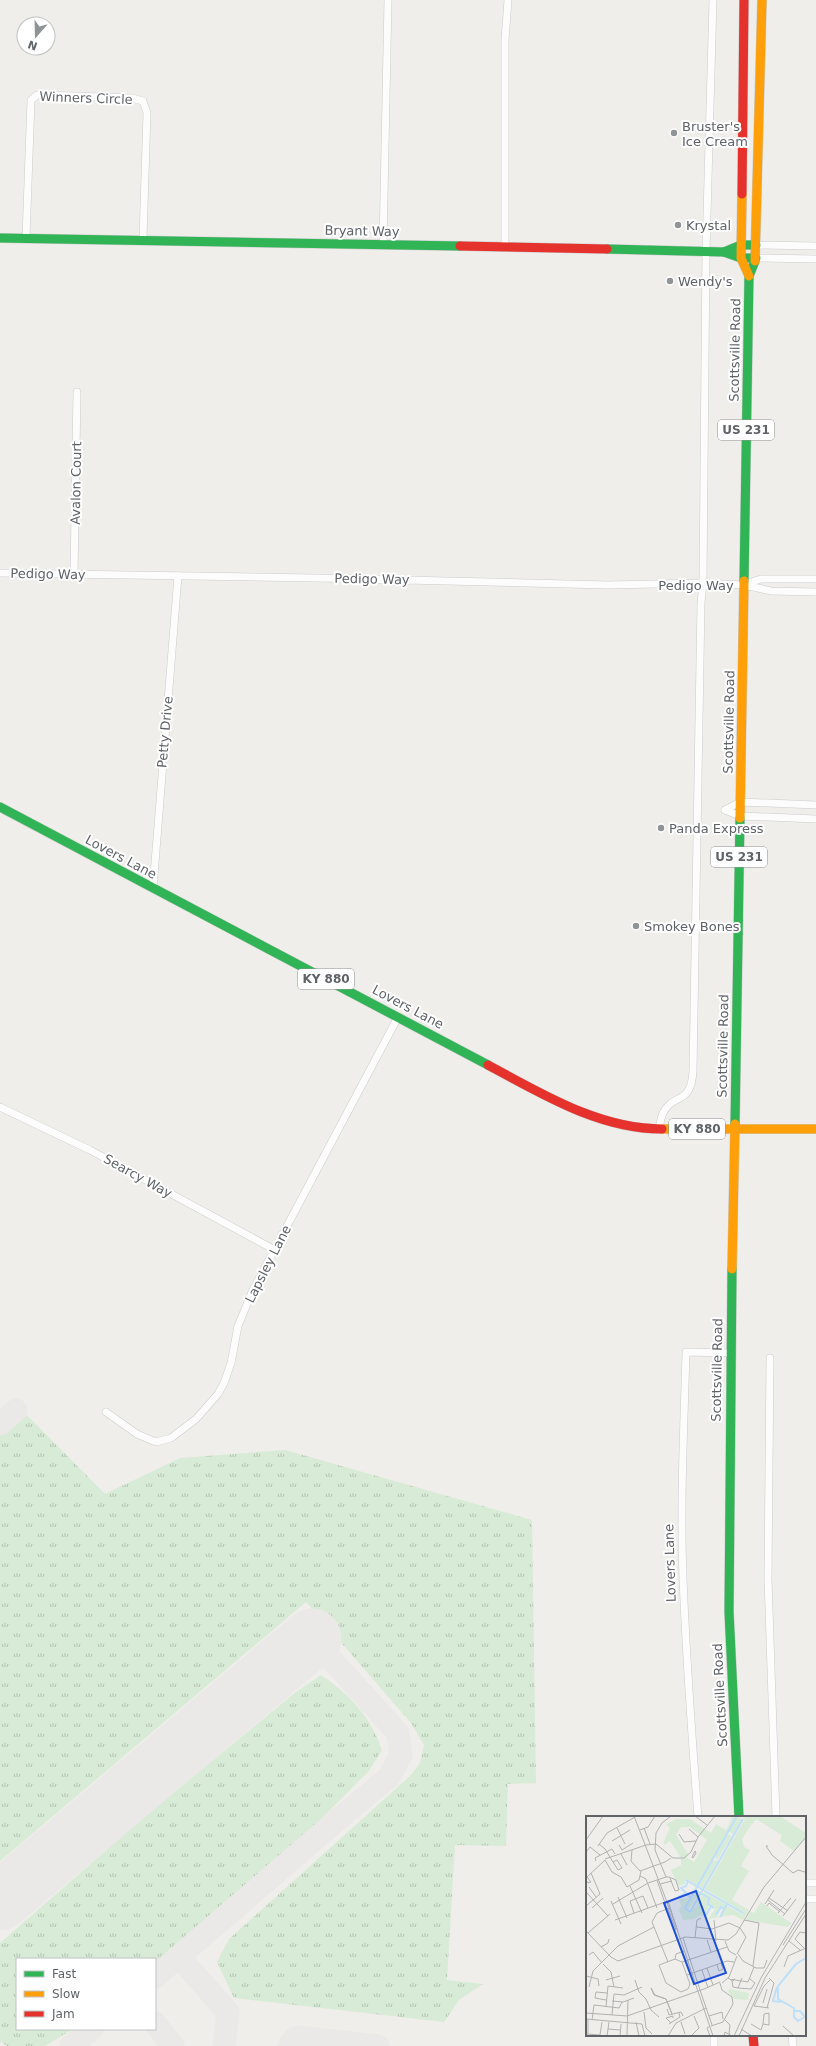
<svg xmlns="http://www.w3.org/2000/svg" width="816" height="2046" font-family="'DejaVu Sans',sans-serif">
  <defs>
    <pattern id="grass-tufts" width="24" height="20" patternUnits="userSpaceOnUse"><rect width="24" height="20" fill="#d8ebd6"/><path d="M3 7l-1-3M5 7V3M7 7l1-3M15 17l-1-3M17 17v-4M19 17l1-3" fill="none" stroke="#b2c2b1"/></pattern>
  </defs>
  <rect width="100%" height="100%" fill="#efeeea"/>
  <g fill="url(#grass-tufts)">
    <polygon points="26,1414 105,1494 180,1458 285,1450 532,1520 536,1783 508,1784 506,1846 455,1845 447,1980 483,1984 460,1999 444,2022 234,1998 217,1962 229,1939 410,1776 420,1763 424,1745 411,1723 306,1602 0,1861 0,1435"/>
    <path d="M 321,1675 C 350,1695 371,1717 382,1750 L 369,1771 L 278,1862 L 155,1964 L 155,1959 L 17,1959 L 17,2029 L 73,2029 L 45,2046 L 7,2046 L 0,2041 L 0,1943 L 150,1812 L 296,1692 Z"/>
  </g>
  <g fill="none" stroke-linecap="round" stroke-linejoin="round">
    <g stroke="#eae9e7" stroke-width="23">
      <polyline points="0,1424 16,1410"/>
      <polyline points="179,1957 228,2012 224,2046"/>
      <polyline points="155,1977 335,1822 389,1777 401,1755 398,1733 312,1638"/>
      <polyline points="155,2023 173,2046"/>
      <polyline points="71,2046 92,2029"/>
      <polyline points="289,2046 293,2040 298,2037 378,2046"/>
    </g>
    <polyline stroke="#eae9e7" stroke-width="59" points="0,1901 312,1638"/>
    <g stroke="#cbcccc" stroke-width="8">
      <g id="street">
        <polyline points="26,238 31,100 37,95 44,95 132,98 143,101 147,113 143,239"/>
        <polyline points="383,245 388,0"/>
        <polyline points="756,245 816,246"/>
        <polyline points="505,247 505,40 508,0"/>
        <polyline points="756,258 816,259"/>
        <polyline points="0,573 376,579 395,582 405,580 608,585 703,583 744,585 771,591 816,592"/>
        <polyline points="74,574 77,392"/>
        <polyline points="745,584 761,579 816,579"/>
        <polyline points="725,810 740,802 816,805"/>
        <polyline points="725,810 740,816 816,819"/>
        <polyline points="153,888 178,576"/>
        <polyline points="0,1107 90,1150 275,1250"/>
        <path d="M 659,1129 C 660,1124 661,1117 663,1113 C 674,1092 691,1106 693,1071 L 701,603 L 703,583 L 706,251 L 713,0"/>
        <polyline points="770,1358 768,1579 776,1817"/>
        <polyline points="106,1412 137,1434 156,1442 171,1438 196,1419 218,1394 224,1383 231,1363 238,1326 252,1292 398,1017"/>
        <path d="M 698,1817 C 692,1738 686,1658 683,1578 C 680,1503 684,1427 686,1352 L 731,1353"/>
        <polyline points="805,1883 816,1883"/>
        <polyline points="805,1899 816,1899"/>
        <polyline points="714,2035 714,2046"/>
        <polyline points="792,2035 793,2046"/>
      </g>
    </g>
    <g stroke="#cacacb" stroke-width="10">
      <g id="fast">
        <polyline points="0,238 460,246"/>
        <polyline points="607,249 724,252 741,258 756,258"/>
        <polyline points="724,252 741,245 756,245"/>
        <polyline points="744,581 749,276 755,261"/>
        <polyline points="0,807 488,1065"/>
        <polyline points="735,1124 740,818"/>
        <polyline points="732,1269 729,1612 739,1817"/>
      </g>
    </g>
    <g stroke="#cacacb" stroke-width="10">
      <g id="slow">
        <polyline points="742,194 741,258 749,276"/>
        <polyline points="755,261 762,0"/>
        <polyline points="740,818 744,581"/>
        <polyline points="662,1129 816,1129"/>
        <polyline points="732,1269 735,1124"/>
      </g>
    </g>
    <g stroke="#cacacb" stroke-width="10">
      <g id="jam">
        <polyline points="742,194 744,0"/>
        <polyline points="460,246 607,249"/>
        <path d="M 488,1065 C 542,1094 599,1129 662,1129"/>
        <polyline points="753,2035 754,2046"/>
      </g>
    </g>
    <use href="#street" stroke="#fdfcfc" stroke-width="7"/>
    <use href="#fast" stroke="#30b455" stroke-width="9"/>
    <use href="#slow" stroke="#ff9f0a" stroke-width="9"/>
    <use href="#jam" stroke="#e5322d" stroke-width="9"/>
  </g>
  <g fill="#919496" stroke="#fff" stroke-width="1.5">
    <circle cx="674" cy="133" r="4"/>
    <circle cx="678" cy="225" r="4"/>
    <circle cx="670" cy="281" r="4"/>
    <circle cx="661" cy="828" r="4"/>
    <circle cx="636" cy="926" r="4"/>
  </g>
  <g text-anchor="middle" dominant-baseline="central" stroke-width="4" stroke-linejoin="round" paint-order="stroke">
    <g fill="#fff" stroke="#8f9295" stroke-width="1">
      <rect x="718" y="420" width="56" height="20" rx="3"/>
      <rect x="711" y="847" width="56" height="20" rx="3"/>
      <rect x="298" y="969" width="56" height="20" rx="3"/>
      <rect x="669" y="1119" width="56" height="20" rx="3"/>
    </g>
    <g font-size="12" font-weight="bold" fill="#5f6368">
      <text x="746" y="430">US 231</text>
      <text x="739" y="857">US 231</text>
      <text x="326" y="979">KY 880</text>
      <text x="697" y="1129">KY 880</text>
    </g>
    <g font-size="13" fill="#5f6368" stroke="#fff">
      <text transform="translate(86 98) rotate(2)">Winners Circle</text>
      <text transform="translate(362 231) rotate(1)">Bryant Way</text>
      <text transform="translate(735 350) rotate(-89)">Scottsville Road</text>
      <text transform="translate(76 483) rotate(-89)">Avalon Court</text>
      <text transform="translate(48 574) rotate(1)">Pedigo Way</text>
      <text transform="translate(372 579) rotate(1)">Pedigo Way</text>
      <text x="696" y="585">Pedigo Way</text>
      <text transform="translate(729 722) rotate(-89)">Scottsville Road</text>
      <text transform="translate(165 732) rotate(-85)">Petty Drive</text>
      <text transform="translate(121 857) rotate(28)">Lovers Lane</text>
      <text transform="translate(408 1007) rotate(28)">Lovers Lane</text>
      <text transform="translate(723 1046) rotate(-89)">Scottsville Road</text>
      <text transform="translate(138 1176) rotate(29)">Searcy Way</text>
      <text transform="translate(268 1264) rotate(-63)">Lapsley Lane</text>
      <text transform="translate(717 1370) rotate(-89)">Scottsville Road</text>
      <text transform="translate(670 1563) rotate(-92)">Lovers Lane</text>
      <text transform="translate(720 1695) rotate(-93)">Scottsville Road</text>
    </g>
    <g font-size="13" fill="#5f6368" stroke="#fff" text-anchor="start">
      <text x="682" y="126">Bruster's<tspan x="682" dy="15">Ice Cream</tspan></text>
      <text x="686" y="225">Krystal</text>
      <text x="678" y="281">Wendy's</text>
      <text x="669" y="828">Panda Express</text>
      <text x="644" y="926">Smokey Bones</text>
    </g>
  </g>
  <g transform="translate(586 1816)">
    <rect width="220" height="220" fill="#efeeea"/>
    <path d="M 147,0 L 151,0 L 111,69 L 100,63 L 99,68 L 92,70 L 85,54 L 95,49 L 95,42 L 84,25 L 79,29 L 77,27 L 84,12 L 80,8 L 90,3 L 104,3 L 125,17 L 130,8 L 140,14 ZM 95,11 L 104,11 L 121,24 L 108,46 L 100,41 L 102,38 L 90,19 ZM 154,0 L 194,0 L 220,17 L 220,21 L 208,35 L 194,25 L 196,19 L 170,3 L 163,12 L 156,23 L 158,31 L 164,34 L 155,50 L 163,55 L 146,84 L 163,94 L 157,104 L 147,99 L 134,101 L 141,90 L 156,98 L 157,96 L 119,73 L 159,3 ZM 151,1 L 156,3 L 147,19 L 143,15 ZM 142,18 L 146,20 L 131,44 L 129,41 ZM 127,44 L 132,45 L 116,72 L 112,69 ZM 109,75 L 113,78 L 102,94 L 100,92 ZM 118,76 L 140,89 L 139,92 L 135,91 L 130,99 L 134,101 L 122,103 L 129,93 L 123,89 L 118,101 L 114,99 L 108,103 L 97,104 L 93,94 L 95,90 L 93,83 L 103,82 L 98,93 L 105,97 L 116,79 L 123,83 L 120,88 L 123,88 L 124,82 L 116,78 Z" fill="#d8ebd6" fill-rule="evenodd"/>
    <path d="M 143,173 L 163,177 L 162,184 L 148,183 L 142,176 Z" fill="#d8ebd6"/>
    <path d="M 175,86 L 205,107 L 202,111 L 160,104 L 164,95 L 168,97 Z" fill="#d8ebd6"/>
    <path fill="none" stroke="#bfe0f9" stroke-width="2" d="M 100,64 L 157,97M 102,65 L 100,70 L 95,72 L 105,82M 109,74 L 123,82 L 122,88 L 128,92M 99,78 L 92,81 L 103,78M 104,96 L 99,92 L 151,0M 104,96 L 157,3M 130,99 L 135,91 L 139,93M 119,101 L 125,90M 134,101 L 141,88M 220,142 L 210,148 L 192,170 L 192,183 L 208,192 L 208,201 L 212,205 L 220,200M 191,171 L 187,185 L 195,186M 208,195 L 214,195 L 219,201"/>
    <path fill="none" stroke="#b1b2b2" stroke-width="1" d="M 48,0 L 89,107 L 127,220M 109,0 L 121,9M 31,12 L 39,28M 58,12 L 64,28M 103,13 L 112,21M 54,14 L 62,11 L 69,0M 93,18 L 98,26 L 110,25M 0,24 L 17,0M 26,25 L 44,14M 13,28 L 19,33 L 32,54 L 36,52 L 31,44 L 27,46M 33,29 L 36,34 L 47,27M 60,29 L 70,28 L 87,42 L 98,42 L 105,36 L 112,21 L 129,0M 12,30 L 21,17 L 49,1M 182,30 L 180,30 L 186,39 L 207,57M 46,34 L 45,45 L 54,55 L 79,46 L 85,42M 1,35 L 4,31 L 14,39M 109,35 L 110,37 L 107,42 L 106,41 ZM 35,38 L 41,49M 19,43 L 60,29M 19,44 L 26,56 L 35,61 L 41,71 L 53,64 L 55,55M 10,45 L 9,42 L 26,33 L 29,38M 207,57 L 212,54 L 219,56M 54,60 L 60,63 L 71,92M 80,61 L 69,34 L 70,17 L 76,7 L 85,0M 0,62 L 19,44M 0,64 L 2,67 L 5,66 L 1,61M 71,64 L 81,93M 74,68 L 86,65M 44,70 L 56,97M 3,71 L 10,81M 0,76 L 22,100M 32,81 L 41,102M 183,82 L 202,95M 182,84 L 199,98M 25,85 L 35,108M 27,88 L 62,67 L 80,61 L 83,61 L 90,64 L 90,65 L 93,74 L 89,75 L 84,62M 179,88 L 188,74M 0,90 L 14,78 L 5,57M 181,90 L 183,87 L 194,96M 6,92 L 17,82M 82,93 L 90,114M 48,97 L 44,85 L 57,80 L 62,92M 192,97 L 205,82M 197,100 L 210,83M 29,104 L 82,85 L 91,113M 128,104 L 130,125M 158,104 L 173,107 L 167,150M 111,111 L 126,113 L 143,107 L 154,112M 0,115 L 25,141 L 32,145 L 99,121 L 142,124 L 150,118 L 178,71 L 220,21M 2,117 L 24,98M 97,122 L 114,174M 109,122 L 111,104 L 115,102M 121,124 L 125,136M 139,125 L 143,135 L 150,139M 203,125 L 214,134M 197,129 L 220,93M 15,131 L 22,127 L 23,123M 218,132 L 209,123 L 214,116 L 220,117M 151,138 L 160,121 L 154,112M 152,138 L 157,145 L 170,152 L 178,152 L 181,144M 3,139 L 7,136 L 16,147M 23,139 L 14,148 L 32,130 L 68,111M 89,143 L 96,146 L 104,168 L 102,173 L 95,176 L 80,167 L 73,149 ZM 89,143 L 90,138 L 98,135M 82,146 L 66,106 L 71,97 L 83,92M 96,146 L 141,131M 17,148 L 25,156 L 28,171M 131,149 L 133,155 L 137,153 L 135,147M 198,151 L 202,140 L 220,132M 121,152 L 127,169M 116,154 L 122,172M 101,159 L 141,145 L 148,146M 0,160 L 12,163 L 13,170M 142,162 L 147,165 L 149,163 L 145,164M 20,164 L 34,160M 49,164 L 53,176 L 60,183 L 65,194 L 73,201M 149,164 L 162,166 L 168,151M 146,165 L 147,171 L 152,172 L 156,162M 136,167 L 143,161 L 151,140M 3,171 L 7,155 L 14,148M 65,172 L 68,179 L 80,183 L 86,198 L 80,183 L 69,179 L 65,172M 152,172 L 165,173 L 169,167 L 164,163M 118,173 L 134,166M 114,174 L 126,209M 28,178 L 38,179 L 56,171M 20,184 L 9,182 L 10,176 L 21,177M 26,185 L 37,186 L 48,182M 177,187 L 181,173M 20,191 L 22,170 L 37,172M 181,192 L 188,167 L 183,162M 183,192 L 168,190 L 178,170 L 185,163M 81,193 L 83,199 L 95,196 L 97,200M 58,196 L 60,212 L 66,218M 0,197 L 41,200 L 118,173M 26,199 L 28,178M 123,200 L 136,196 L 137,203M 0,203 L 56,208 L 59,220M 6,204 L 8,189 L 33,192 L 36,186M 139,204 L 144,209 L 143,218M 50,206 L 53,220M 95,206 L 99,218M 85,207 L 80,202 L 87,200 L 87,202M 83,208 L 94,201 L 93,197M 165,208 L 175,214 L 177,208 L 183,209 L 183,197 L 178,198 L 177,208M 125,210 L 137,206 L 147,188 L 146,181 L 136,174 L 134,167M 197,210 L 208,220M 22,213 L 34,214M 155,213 L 166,220M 0,218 L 14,219 L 16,206M 2,218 L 2,203M 21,220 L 23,206M 34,220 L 35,208M 41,220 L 42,184M 82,220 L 90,207 L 120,192M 105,220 L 113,212 L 108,200M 124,220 L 121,212 L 124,210M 138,220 L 139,216 L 146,220M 148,220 L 175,162 L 220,86M 153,220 L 179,162 L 220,98"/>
    <path fill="#1d4ed8" fill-opacity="0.15" stroke="#1d4ed8" stroke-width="2" d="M 110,75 L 140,157 L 108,168 L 78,87 Z"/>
    <rect width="220" height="220" fill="none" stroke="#5f6368" stroke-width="2"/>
  </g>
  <rect x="16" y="1958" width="140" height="72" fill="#ffffff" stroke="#bfc1c3"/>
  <rect x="24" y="1971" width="20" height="6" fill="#30b455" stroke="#bfc1c3"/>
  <text x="52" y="1978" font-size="12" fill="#5f6368">Fast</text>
  <rect x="24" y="1991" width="20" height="6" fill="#ff9f0a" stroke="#bfc1c3"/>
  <text x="52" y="1998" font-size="12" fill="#5f6368">Slow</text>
  <rect x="24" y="2011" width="20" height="6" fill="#e5322d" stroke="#bfc1c3"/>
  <text x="52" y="2018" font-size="12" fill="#5f6368">Jam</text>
  <g transform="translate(36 36) rotate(200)"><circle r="19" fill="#ffffff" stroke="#bfc1c3"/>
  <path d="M0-3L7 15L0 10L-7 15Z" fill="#919496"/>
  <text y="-6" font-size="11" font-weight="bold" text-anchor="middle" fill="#5f6368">N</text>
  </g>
</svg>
